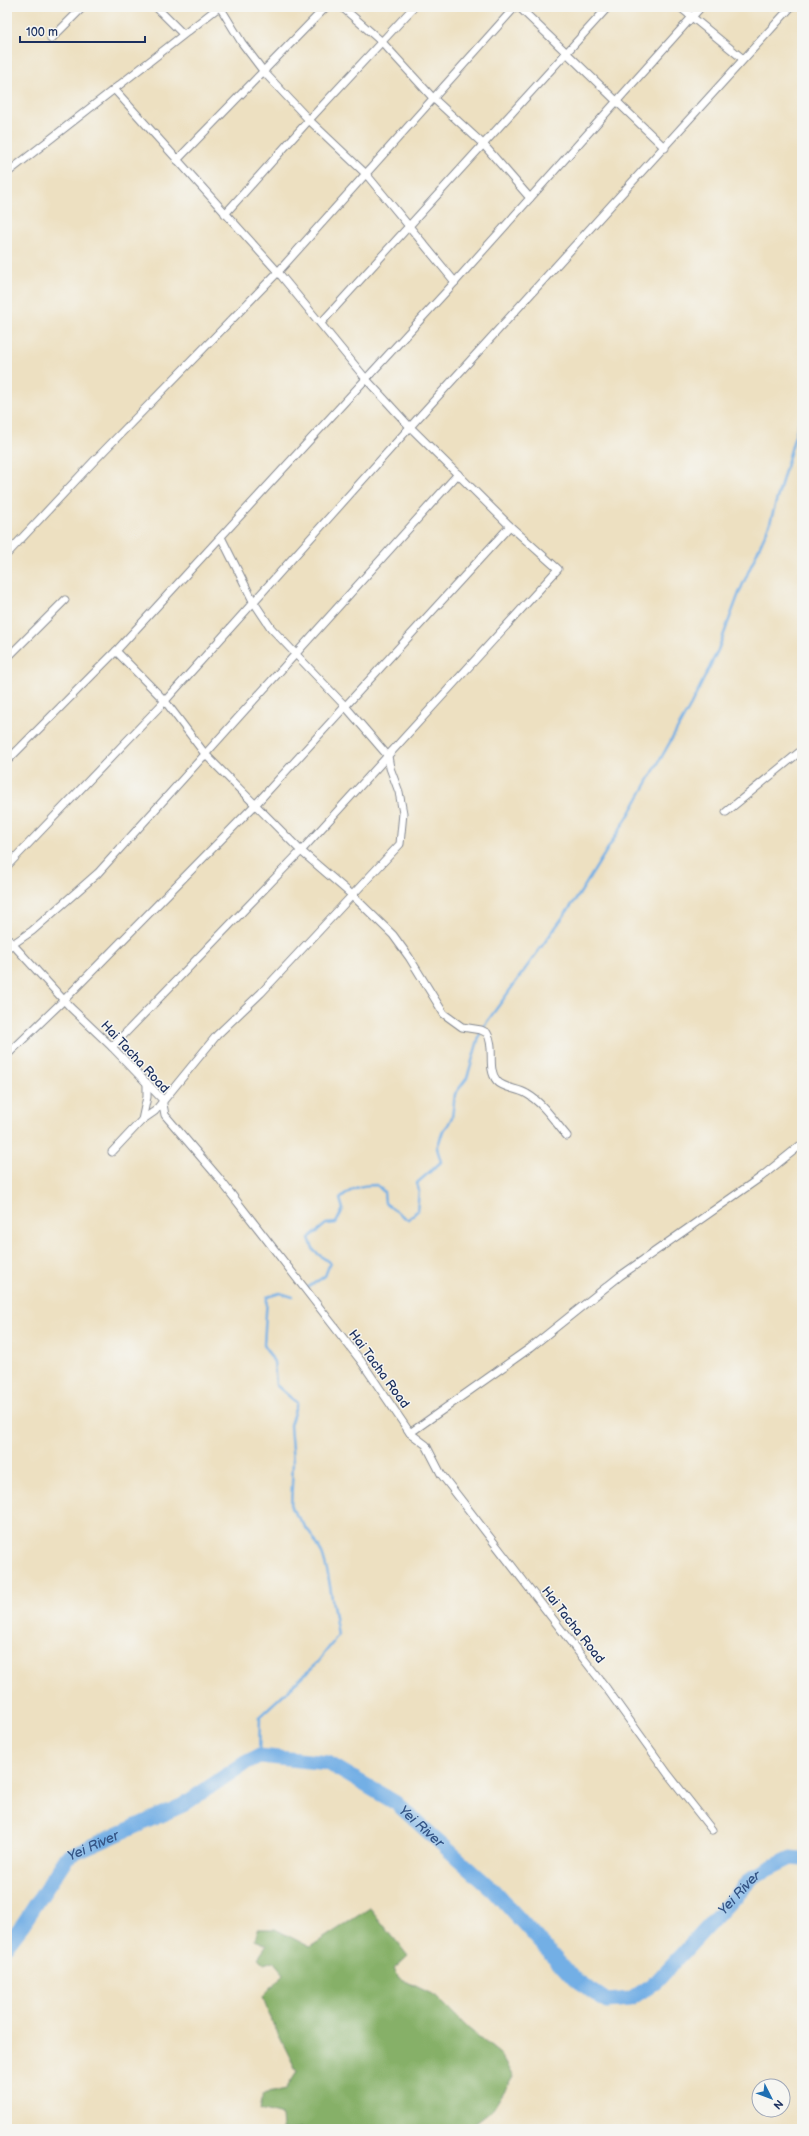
<svg xmlns="http://www.w3.org/2000/svg" width="809" height="2136" font-family="'Balsamiq Sans',sans-serif">
  <rect width="100%" height="100%" fill="#f6f6f2"/>
  <filter id="ink" filterUnits="userSpaceOnUse"><feTurbulence type="fractalNoise" baseFrequency=".025" numOctaves="2"/><feDisplacementMap in="SourceGraphic" scale="8" xChannelSelector="R" yChannelSelector="G"/><feConvolveMatrix kernelMatrix="1 2 1 2 8 2 1 2 1" color-interpolation-filters="sRGB"/></filter>
  <filter id="wash" filterUnits="userSpaceOnUse"><feTurbulence type="fractalNoise" baseFrequency=".012" numOctaves="4" result="noise"/><feDisplacementMap in="SourceGraphic" scale="16" xChannelSelector="R" yChannelSelector="G"/><feGaussianBlur stdDeviation="0.9" result="paint"/><feColorMatrix in="noise" values="0 0 0 0 0 0 0 0 0 0 0 0 0 0 0 0 0 1.4 0 .05"/><feComposite in="paint" operator="in"/></filter>
  <g filter="url(#wash)">
    <rect width="100%" height="100%" fill="#ede0c1"/>
    <polygon fill="#86b067" stroke="#507062" points="370,1908 408,1956 394,1969 399,1978 436,1996 469,2029 500,2054 513,2077 493,2109 467,2129 283,2129 282,2116 260,2110 263,2094 286,2089 297,2072 268,2013 263,1996 284,1974 273,1961 264,1964 258,1958 267,1945 255,1940 258,1929 275,1929 310,1947"/>
    <g fill="none" stroke-linecap="round" stroke-linejoin="round">
      <g stroke="#73afe5" stroke-width="2.5">
        <path d="M 307,1288 L 325,1276 L 330,1263 L 314,1251 L 309,1238 L 326,1224 L 336,1223 L 343,1209 L 340,1199 C 354,1187 359,1185 377,1185 L 384,1192 L 385,1203 L 408,1220 L 417,1211 L 419,1191 L 417,1183 L 441,1162 L 437,1148 L 443,1131 L 448,1125 L 452,1117 L 455,1094 L 467,1078 L 481,1030 L 579,895 L 630,813 L 691,705 L 718,650 L 739,593 L 770,523 L 802,411"/>
        <polyline points="259,1756 260,1716 316,1664 338,1636 328,1574 322,1553 311,1534 291,1508 293,1462 290,1425 297,1403 276,1385 274,1362 264,1345 267,1297 280,1293 293,1297"/>
      </g>
      <path stroke="#73afe5" stroke-width="15" id="s1" d="M 7,1945 L 23,1924 L 67,1857 L 183,1805 L 245,1763 L 259,1756 L 328,1763 L 396,1803 L 494,1891 L 573,1978 L 607,2001 L 630,1999 L 656,1982 L 754,1876 L 791,1858 L 802,1859"/>
    </g>
  </g>
  <g filter="url(#ink)">
    <g fill="none" stroke-linecap="round" stroke-linejoin="round">
      <g stroke="#848890" stroke-width="9">
        <g id="street">
          <polyline points="156,7 183,34"/>
          <polyline points="220,7 242,43 264,72 309,120 366,174 455,282"/>
          <polyline points="342,7 382,42 433,98 483,144 530,198"/>
          <polyline points="519,7 665,148"/>
          <polyline points="680,7 743,59"/>
          <polyline points="51,39 83,7"/>
          <polyline points="177,160 326,7"/>
          <polyline points="7,173 219,7"/>
          <polyline points="225,214 309,120 414,7"/>
          <polyline points="321,323 608,7"/>
          <polyline points="7,554 93,462 278,272 515,7"/>
          <path d="M 116,651 L 165,701 L 205,754 L 301,851 L 352,895 L 393,935 L 409,957 L 444,1014 L 462,1027 L 481,1030 L 487,1033 C 496,1047 486,1068 497,1081 C 504,1089 518,1088 527,1094 C 543,1103 555,1122 567,1136"/>
          <polyline points="7,658 65,600"/>
          <polyline points="7,761 116,651 194,566 455,282 701,7"/>
          <polyline points="726,812 802,750"/>
          <polyline points="7,866 165,701 410,427 791,7"/>
          <polyline points="7,938 71,1008 112,1047 162,1099 165,1115 218,1177 361,1361 410,1433 426,1445 441,1474 607,1689 668,1774 712,1830"/>
          <polyline points="7,948 32,931 98,873 458,474"/>
          <polyline points="112,1047 301,851 558,569 510,526 410,427 366,379 278,272 114,89"/>
          <polyline points="7,1055 64,1000 256,804 510,526"/>
          <polyline points="142,1120 155,1111 217,1035 261,993 400,844 403,813 399,792 390,768 388,756 345,706 271,628 253,601 221,537"/>
          <polyline points="112,1152 142,1120 147,1097 147,1083"/>
          <polyline points="410,1433 530,1348 620,1276 761,1177 802,1144"/>
        </g>
      </g>
      <use href="#street" stroke="#fff" stroke-width="7"/>
    </g>
  </g>
  <g text-anchor="middle" dominant-baseline="central" stroke-width="3" stroke-linejoin="round" paint-order="stroke">
    <g font-size="13" fill="#1b2f5e" stroke="#f6f6f2">
      <text transform="translate(135 1057) rotate(47)">Hai Tacha Road</text>
      <text transform="translate(379 1369) rotate(54)">Hai Tacha Road</text>
      <text transform="translate(573 1625) rotate(52)">Hai Tacha Road</text>
    </g>
    <g font-size="14" font-style="italic" fill="#355586" stroke="#f6f6f2">
      <text stroke="none"><textPath href="#s1" startOffset="507">Yei River</textPath></text>
      <text stroke="none"><textPath href="#s1" startOffset="135">Yei River</textPath></text>
      <text stroke="none"><textPath href="#s1" startOffset="939">Yei River</textPath></text>
    </g>
  </g>
  <rect width="809" height="2136" fill="none" stroke="#f6f6f2" stroke-width="24"/>
  <g transform="translate(771 2098) rotate(132)"><circle r="19" fill="#f6f6f2" stroke="#9ea6b7"/>
  <path d="M0-3L7 15L0 10L-7 15Z" fill="#1f6fb2"/>
  <text y="-6" font-size="11" font-weight="bold" text-anchor="middle" fill="#1b2f5e">N</text>
  </g>
  <path d="M20 36v6h125v-6" fill="none" stroke="#1b2f5e" stroke-width="2"/>
  <text x="26" y="36" font-size="12" fill="#1b2f5e" stroke="#f6f6f2" stroke-width="3" paint-order="stroke">100 m</text>
</svg>
